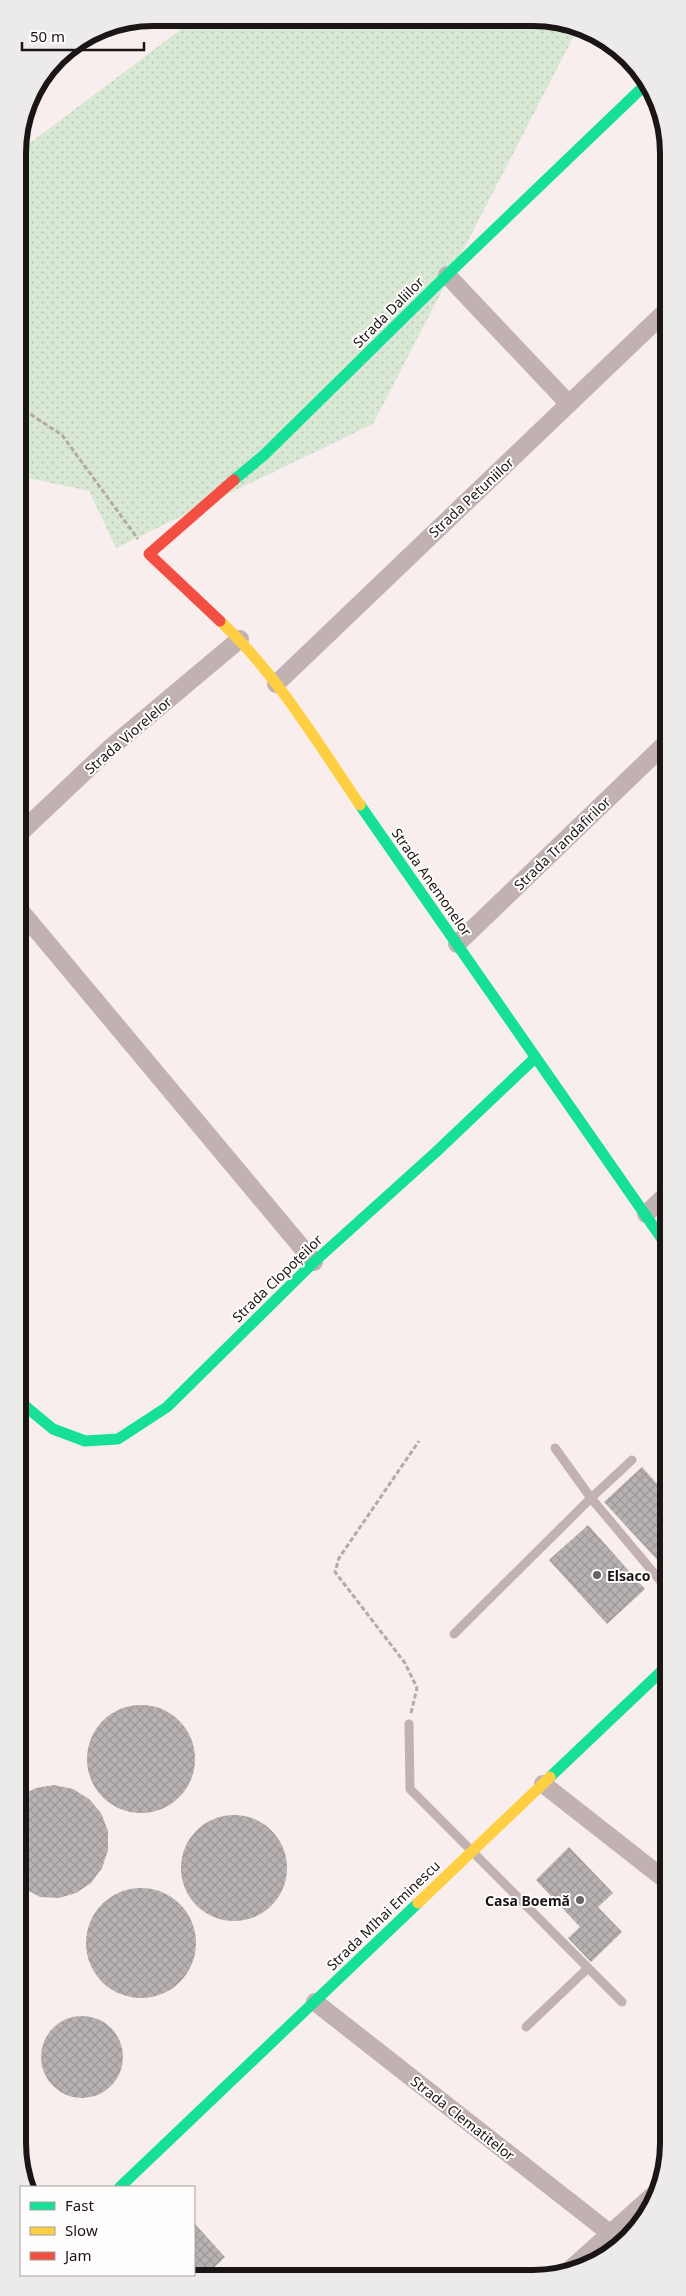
<svg xmlns="http://www.w3.org/2000/svg" width="686" height="2296" font-family="'Noto Sans',sans-serif">
  <defs>
    <pattern id="grass-dots" width="8" height="8" patternUnits="userSpaceOnUse" patternTransform="scale(1.25)"><rect width="8" height="8" fill="#d9e8d5"/><path d="M2 2h.1M6 6h.1" fill="none" stroke="#bac6b6" stroke-width="1.8" stroke-linecap="round"/></pattern>
    <pattern id="building-cross-hatch" width="8" height="8" patternUnits="userSpaceOnUse" patternTransform="scale(1.25)"><rect width="8" height="8" fill="#b8b1b1"/><path d="M0 0l8 8M0 8l8-8" fill="none" stroke="#9e9798"/></pattern>
  </defs>
  <rect width="100%" height="100%" fill="#f8eeee"/>
  <polygon fill="url(#grass-dots)" points="196,18 560,20 577,30 373,424 116,548 89,491 18,476 18,152"/>
  <g fill="url(#building-cross-hatch)">
    <polygon points="642,1467 667,1495 668,1562 663,1566 604,1502"/>
    <polygon points="588,1525 645,1589 607,1624 549,1560"/>
    <circle cx="141" cy="1759" r="54"/>
    <polygon points="54,1785 73,1789 89,1799 101,1813 108,1831 108,1850 102,1868 91,1883 76,1893 59,1898 40,1897 20,1886 20,1796 36,1788"/>
    <circle cx="234" cy="1868" r="53"/>
    <polygon points="569,1847 613,1893 598,1907 622,1932 591,1962 568,1938 580,1927 536,1880"/>
    <circle cx="141" cy="1943" r="55"/>
    <circle cx="82" cy="2057" r="41"/>
    <polygon points="194,2223 225,2257 205,2276 194,2276"/>
  </g>
  <g fill="none" stroke-linecap="round" stroke-linejoin="round">
    <g stroke="#b7a9aa" stroke-width="3" stroke-dasharray="5 2.5" stroke-linecap="butt">
      <polyline points="18,406 62,435 138,539"/>
      <polyline points="411,1713 417,1688 405,1663 335,1572 339,1558 419,1441"/>
    </g>
    <g stroke="#c2b1b2" stroke-width="9">
      <polyline points="555,1448 591,1498 668,1590"/>
      <polyline points="454,1634 591,1498 632,1460"/>
      <polyline points="409,1724 410,1789 622,2002"/>
      <polyline points="526,2027 588,1968"/>
    </g>
    <g stroke="#c2b1b2" stroke-width="18">
      <polyline points="447,275 569,404"/>
      <polyline points="276,684 666,311"/>
      <polyline points="19,834 109,749 240,639"/>
      <polyline points="19,909 314,1262"/>
      <polyline points="457,944 667,742"/>
      <polyline points="646,1214 667,1194"/>
      <polyline points="543,1784 668,1882"/>
      <polyline points="315,2002 611,2234"/>
      <polyline points="565,2274 660,2189"/>
    </g>
    <g stroke="#16e098" stroke-width="11">
      <polyline points="234,480 264,455 447,275 644,86"/>
      <polyline points="360,805 667,1246"/>
      <polyline points="19,1401 53,1429 85,1441 118,1439 167,1407 314,1262 436,1152 535,1058"/>
      <polyline points="550,1777 668,1665"/>
      <polyline points="120,2187 418,1903"/>
    </g>
    <g stroke="#ffcf43" stroke-width="11">
      <path d="M 220,621 C 276,673 317,742 360,805"/>
      <polyline points="418,1903 550,1777"/>
    </g>
    <polyline stroke="#f24e42" stroke-width="11" points="220,621 149,554 234,480"/>
  </g>
  <g fill="#686162" stroke="#fffcfc" stroke-width="2">
    <circle cx="597" cy="1575" r="5"/>
    <circle cx="580" cy="1900" r="5"/>
  </g>
  <g text-anchor="middle" dominant-baseline="central" stroke-width="4" stroke-linejoin="round" paint-order="stroke">
    <g font-size="14" fill="#1b1516" stroke="#fffcfc">
      <text transform="translate(388 312) rotate(-45)">Strada Daliilor</text>
      <text transform="translate(471 497) rotate(-43)">Strada Petuniilor</text>
      <text transform="translate(128 735) rotate(-41)">Strada Viorelelor</text>
      <text transform="translate(562 843) rotate(-44)">Strada Trandafirilor</text>
      <text transform="translate(432 882) rotate(55)">Strada Anemonelor</text>
      <text transform="translate(277 1278) rotate(-44)">Strada Clopoțeilor</text>
      <text transform="translate(383 1915) rotate(-44)">Strada MIhai Eminescu</text>
      <text transform="translate(463 2118) rotate(38)">Strada Clematitelor</text>
    </g>
    <g font-size="14" font-weight="bold" fill="#1b1516" stroke="#fffcfc" text-anchor="start">
      <text x="607" y="1575">Elsaco</text>
      <text x="570" y="1900" text-anchor="end">Casa Boemă</text>
    </g>
  </g>
  <path d="M0 0H686V2296H0ZM153 26H533A127 127 0 0 1 660 153V2143A127 127 0 0 1 533 2270H153A127 127 0 0 1 26 2143V153A127 127 0 0 1 153 26Z" fill="#edeaea" fill-rule="evenodd"/>
  <path fill="none" stroke="#1b1516" stroke-width="6" d="M153 26H533A127 127 0 0 1 660 153V2143A127 127 0 0 1 533 2270H153A127 127 0 0 1 26 2143V153A127 127 0 0 1 153 26Z"/>
  <rect x="20" y="2186" width="175" height="90" fill="#fffcfc" stroke="#a4a0a0"/>
  <rect x="30" y="2202" width="25" height="8" fill="#16e098" stroke="#a4a0a0"/>
  <text x="65" y="2211" font-size="15" fill="#1b1516">Fast</text>
  <rect x="30" y="2227" width="25" height="8" fill="#ffcf43" stroke="#a4a0a0"/>
  <text x="65" y="2236" font-size="15" fill="#1b1516">Slow</text>
  <rect x="30" y="2252" width="25" height="8" fill="#f24e42" stroke="#a4a0a0"/>
  <text x="65" y="2261" font-size="15" fill="#1b1516">Jam</text>
  <path d="M22 42v8h122v-8" fill="none" stroke="#1b1516" stroke-width="2.5"/>
  <text x="30" y="42" font-size="15" fill="#1b1516" stroke="#fffcfc" stroke-width="4" paint-order="stroke">50 m</text>
</svg>
